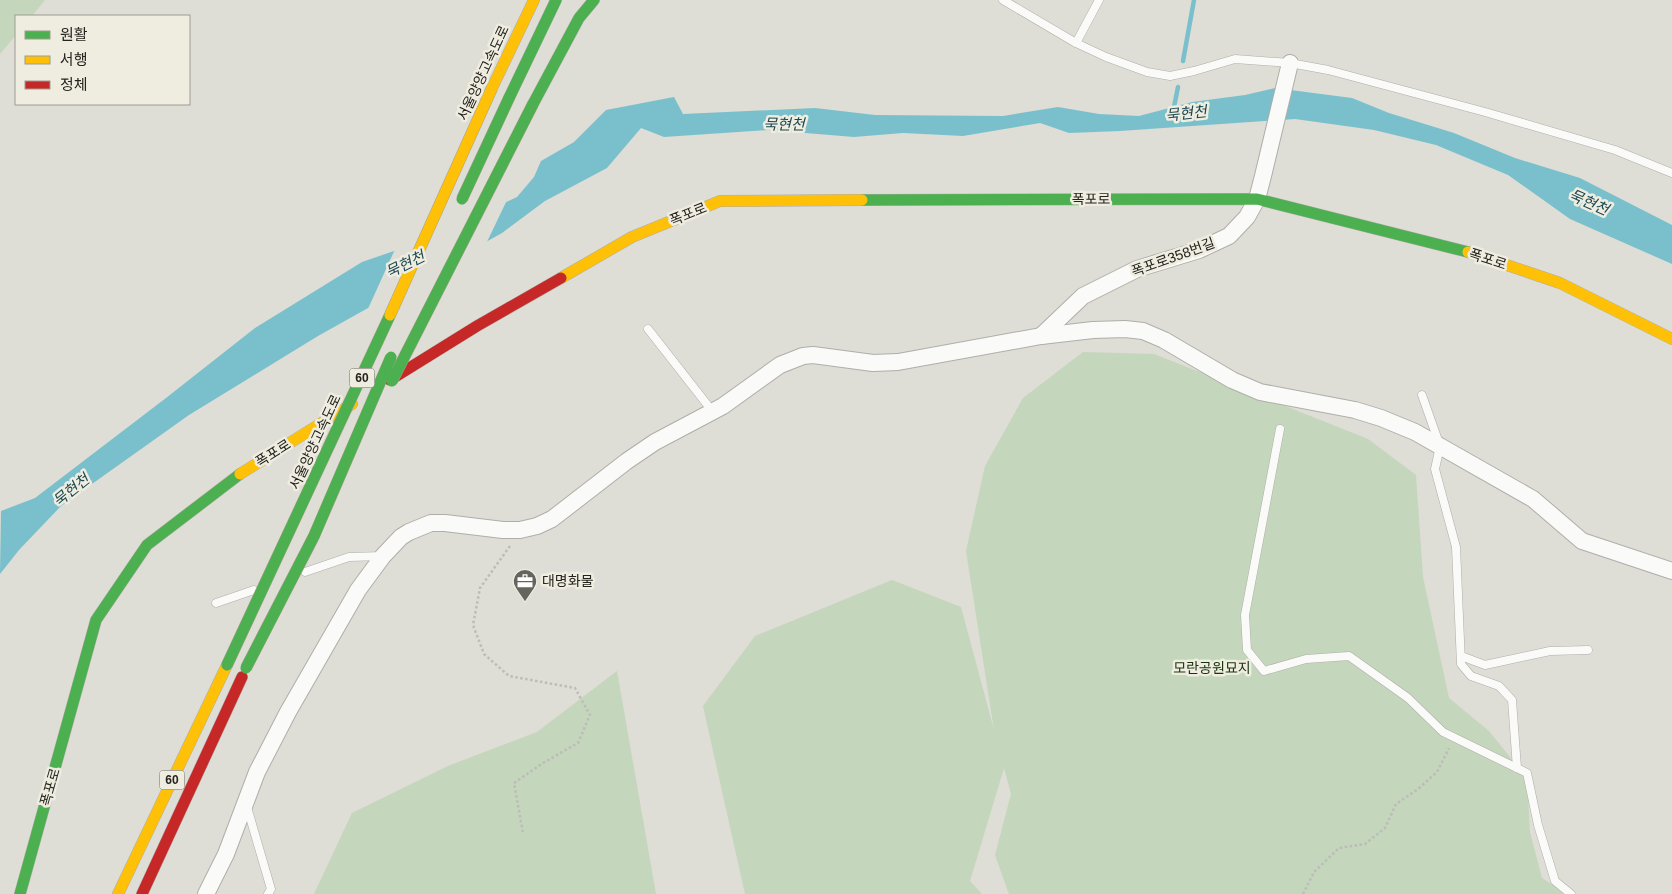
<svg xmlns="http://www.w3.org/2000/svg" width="1672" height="894" font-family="Helvetica,'Noto Sans KR',sans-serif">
  <rect width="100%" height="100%" fill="#deddd6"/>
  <g fill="#c4d6bc">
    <polygon points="0,0 45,0 32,16 16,16 16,35 0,54"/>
    <polygon points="1083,352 1154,354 1368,439 1416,475 1423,577 1449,698 1489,731 1527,778 1530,832 1542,878 1567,894 1009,894 995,855 1011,794 1004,768 970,881 982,894 745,894 703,706 755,636 892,580 961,607 994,730 966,551 985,466 1023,398"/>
    <polygon points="617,671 656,894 314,894 352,813 448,766 537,732"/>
  </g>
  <polygon fill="#7ac0cc" points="1275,88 1352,98 1389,113 1454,133 1515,158 1580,178 1672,225 1672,264 1570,219 1508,175 1436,145 1374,130 1295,119 1120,131 1069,133 1040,123 963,136 903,133 854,137 769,130 664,137 641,128 607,168 545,201 502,233 318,336 189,415 61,506 19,550 0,574 1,511 35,498 166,398 255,328 362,262 426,240 517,197 534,177 541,161 574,142 606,110 674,97 683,114 815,108 875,115 1003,116 1058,107 1099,114 1139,116 1192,102 1245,95"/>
  <polygon fill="#deddd6" points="508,198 485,246 367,311 396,247 425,238"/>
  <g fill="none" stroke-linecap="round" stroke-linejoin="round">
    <g stroke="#7ac0cc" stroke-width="4.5">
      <polyline points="1183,61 1194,0"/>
      <polyline points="1173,112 1178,87"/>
    </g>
    <g stroke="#afaea9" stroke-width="9">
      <g id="lane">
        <polyline points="1003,0 1076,43 1106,57 1147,72 1170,76 1194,71 1235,59 1290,63 1328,70 1485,112 1615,150 1672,173"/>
        <polyline points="1076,43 1099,0"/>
        <polyline points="648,329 713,412"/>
        <polyline points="1422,395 1440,446 1435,469 1456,547 1461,664 1471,676 1499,686 1512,700 1517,768"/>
        <polyline points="1280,429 1245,615 1247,650 1264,671 1306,659 1349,656 1408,698 1443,732 1527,773 1538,825 1555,881 1571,894"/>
        <polyline points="305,572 349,557 383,556"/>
        <polyline points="216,603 254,590"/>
        <polyline points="1461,656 1485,665 1550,651 1588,650"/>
        <polyline points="247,807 271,889 268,894"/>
      </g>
    </g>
    <g stroke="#afaea9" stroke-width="18">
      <g id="street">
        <polyline points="1041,336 1083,296 1137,269 1199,250 1229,236 1247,217 1257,199 1263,176 1290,63"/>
        <polyline points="206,894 226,854 257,772 288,712 358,590 383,556 401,537 409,532 431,523 445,523 503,530 520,530 537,526 552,519 627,461 655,442 723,406 780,365 803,356 813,355 873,363 898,362 1041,336 1093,330 1125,329 1143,331 1164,340 1232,380 1260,392 1355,410 1381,418 1415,432 1533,499 1582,541 1672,571"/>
      </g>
    </g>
    <g stroke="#afaea9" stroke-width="12">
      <g id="fast">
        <polyline points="509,98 556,0"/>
        <polyline points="533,104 579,18 594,0"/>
        <polyline points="862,200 1257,199 1468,252"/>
        <polyline points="20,894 96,620 147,545 240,474"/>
      </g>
    </g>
    <g stroke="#afaea9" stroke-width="12">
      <g id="slow">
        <polyline points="492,88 534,0"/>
        <polyline points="1468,252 1560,283 1672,339"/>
        <polyline points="561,278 632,237 720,201 862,200"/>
        <polyline points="240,474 352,404"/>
        <polyline points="118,894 227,665"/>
      </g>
    </g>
    <g stroke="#afaea9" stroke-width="12">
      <g id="jam">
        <polyline points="390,380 477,326 561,278"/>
        <polyline points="142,894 242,677"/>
      </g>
    </g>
    <g stroke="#bcbcb9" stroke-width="2.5" stroke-dasharray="2.5 2.5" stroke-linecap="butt">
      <polyline points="510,546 480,588 473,625 484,654 509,676 575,688 590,715 578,743 543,763 514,783 523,833"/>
      <polyline points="1303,894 1314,872 1339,848 1365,844 1385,828 1396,804 1418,789 1437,772 1449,748"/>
    </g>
    <use href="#lane" stroke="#fafaf9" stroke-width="8"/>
    <use href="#street" stroke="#fafaf9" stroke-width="16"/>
    <use href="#fast" stroke="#4caf50" stroke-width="11"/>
    <use href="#slow" stroke="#ffc107" stroke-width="11"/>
    <use href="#jam" stroke="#c62828" stroke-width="11"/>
    <g stroke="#a9a18b" stroke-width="12" stroke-linecap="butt">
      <g id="fast-bridge">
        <polyline points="462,199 509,98"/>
        <polyline points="392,381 533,104"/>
        <polyline points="227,665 390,315"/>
        <polyline points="246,668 314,536 391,357"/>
      </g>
    </g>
    <g stroke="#a9a18b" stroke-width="12" stroke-linecap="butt">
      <polyline id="slow-bridge" points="390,315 492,88"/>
    </g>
    <use href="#fast-bridge" stroke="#4caf50" stroke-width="11"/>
    <use href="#slow-bridge" stroke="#ffc107" stroke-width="11"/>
  </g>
  <defs>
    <g id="office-pin" transform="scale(1.25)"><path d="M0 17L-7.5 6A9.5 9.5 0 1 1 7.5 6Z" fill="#65645e" stroke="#efece0"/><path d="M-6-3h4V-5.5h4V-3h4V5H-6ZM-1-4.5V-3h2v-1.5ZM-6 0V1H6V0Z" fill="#fff"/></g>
  </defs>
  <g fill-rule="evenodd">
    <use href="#office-pin" x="525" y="581"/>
  </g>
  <g text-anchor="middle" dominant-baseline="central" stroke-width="5" stroke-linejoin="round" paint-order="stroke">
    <g fill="#efece0" stroke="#615f58" stroke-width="1">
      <rect x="349.5" y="368.5" width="25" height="19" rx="4"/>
      <rect x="159.5" y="770.5" width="25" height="19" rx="4"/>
    </g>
    <g font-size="12" font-weight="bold" fill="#24231e">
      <text x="362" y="378">60</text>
      <text x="172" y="780">60</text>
    </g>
    <g font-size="14" fill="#24231e" stroke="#efece0">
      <text transform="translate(483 73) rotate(-65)">서울양양고속도로</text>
      <text x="1091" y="199">폭포로</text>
      <text transform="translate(688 214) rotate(-22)">폭포로</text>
      <text transform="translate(1173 257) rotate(-20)">폭포로358번길</text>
      <text transform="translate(1488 259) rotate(18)">폭포로</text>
      <text transform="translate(315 442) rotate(-65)">서울양양고속도로</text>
      <text transform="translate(273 453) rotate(-32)">폭포로</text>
      <text transform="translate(50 787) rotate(-74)">폭포로</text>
    </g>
    <g font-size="14" fill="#24231e" stroke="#efece0" text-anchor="start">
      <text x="542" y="581">대명화물</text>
    </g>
    <g font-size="14" fill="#16360e" stroke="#efece0">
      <text x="1212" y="668">모란공원묘지</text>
    </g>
    <g font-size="15" font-style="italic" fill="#1a4750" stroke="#efece0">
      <text transform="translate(1186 113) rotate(-6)">묵현천</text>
      <text transform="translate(784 124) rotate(1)">묵현천</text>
      <text transform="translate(1589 202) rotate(24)">묵현천</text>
      <text transform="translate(405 264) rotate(-26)">묵현천</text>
      <text transform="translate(71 490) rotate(-39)">묵현천</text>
    </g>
  </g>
  <rect x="15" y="15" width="175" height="90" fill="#efece0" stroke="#9e9c92"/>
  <rect x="25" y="31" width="25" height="8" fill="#4caf50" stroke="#9e9c92"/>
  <text x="60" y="40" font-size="15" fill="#24231e">원활</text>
  <rect x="25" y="56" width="25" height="8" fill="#ffc107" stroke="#9e9c92"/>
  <text x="60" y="65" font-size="15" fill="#24231e">서행</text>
  <rect x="25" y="81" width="25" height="8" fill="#c62828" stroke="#9e9c92"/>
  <text x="60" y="90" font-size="15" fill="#24231e">정체</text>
</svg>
